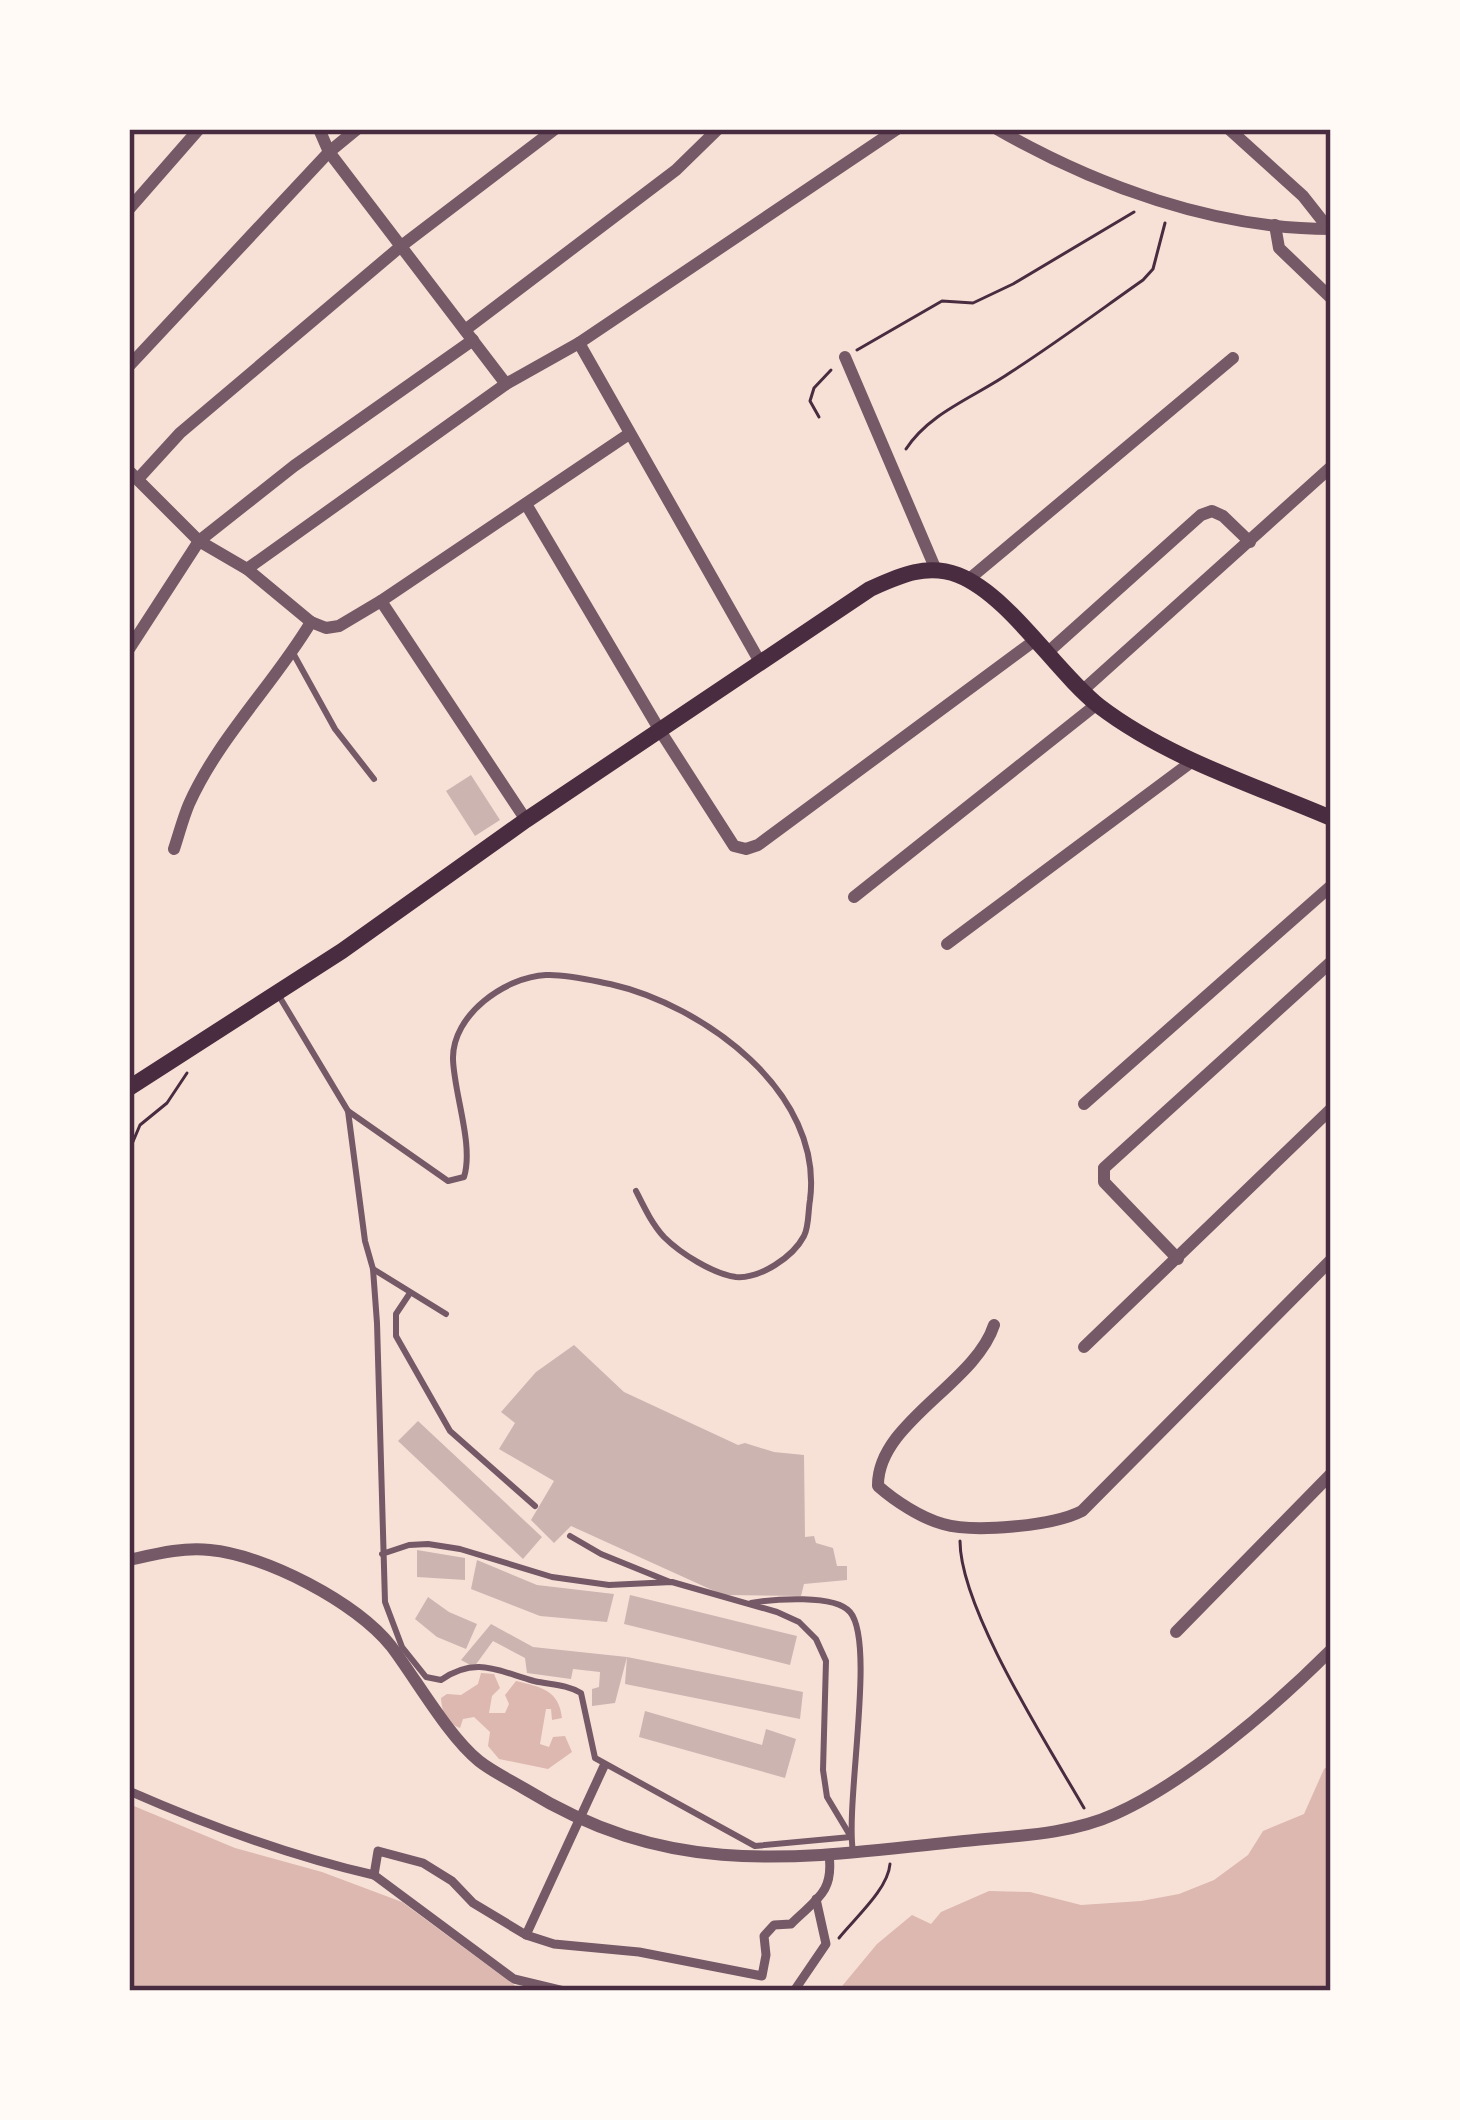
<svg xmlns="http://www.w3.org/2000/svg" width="1460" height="2120" font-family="'DejaVu Sans',sans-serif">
  <rect width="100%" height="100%" fill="#f7e1d7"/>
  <g fill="#dcb8b0">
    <path d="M 481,1673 L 494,1674 L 500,1688 L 492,1696 L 489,1713 L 505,1713 L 509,1704 L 505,1695 L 516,1681 C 541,1687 559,1690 562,1718 L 552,1720 L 551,1709 L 546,1709 L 540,1744 L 549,1747 L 553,1737 L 565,1736 L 572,1752 L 548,1769 L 499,1759 L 488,1746 L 490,1732 L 474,1717 L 463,1719 L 460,1728 C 446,1723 442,1712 441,1698 L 447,1694 L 461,1695 L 478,1684 Z"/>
    <polygon points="1331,1764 1331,1991 838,1991 877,1944 912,1915 931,1924 941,1912 989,1891 1030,1892 1081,1905 1141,1901 1179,1894 1214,1880 1248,1855 1263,1831 1304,1814 1324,1769"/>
    <polygon points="129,1804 235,1848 322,1872 402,1902 517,1987 539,1991 129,1991"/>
  </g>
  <g fill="#ccb4b1">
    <polygon points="471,775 500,820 475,836 446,791"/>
    <polygon points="574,1345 624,1392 738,1445 745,1443 774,1452 804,1455 805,1537 814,1536 816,1543 833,1548 837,1566 847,1566 847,1580 804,1584 801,1596 723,1595 571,1526 554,1543 531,1520 554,1481 499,1449 515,1423 501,1412 536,1372"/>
    <polygon points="418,1421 542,1537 523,1559 398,1441"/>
    <polygon points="417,1550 465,1558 465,1580 417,1577"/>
    <polygon points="477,1560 537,1585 614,1594 607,1622 540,1616 471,1589"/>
    <polygon points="630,1595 797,1636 790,1665 624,1624"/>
    <polygon points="428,1597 449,1612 477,1624 466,1649 437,1637 415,1619"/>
    <polygon points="491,1624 533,1647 627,1657 803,1692 800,1719 625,1684 627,1657 615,1703 592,1706 592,1689 599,1687 600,1672 573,1669 571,1679 527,1673 525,1658 493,1641 474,1667 461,1660"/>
    <polygon points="645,1711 762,1745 766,1729 796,1739 785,1778 639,1737"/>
  </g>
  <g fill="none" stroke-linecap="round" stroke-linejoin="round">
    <g stroke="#4a2c40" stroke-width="3">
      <polyline points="857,350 942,301 973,303 1013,284 1134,212"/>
      <polyline points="819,417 810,401 814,388 831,370"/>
      <path d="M 906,449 C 930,412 975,397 1011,372 C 1056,343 1099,311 1143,280 L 1153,269 L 1165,223"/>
      <polyline points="129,1151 140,1125 167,1103 187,1073"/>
      <path d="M 960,1541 C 960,1609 1049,1747 1084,1808"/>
      <path d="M 839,1938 C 856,1917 888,1889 890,1864"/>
    </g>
    <g stroke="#755966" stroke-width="6">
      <polyline points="293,653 335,729 374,779"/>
      <path d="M 279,996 L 348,1111 L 365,1241 L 373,1269 L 377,1323 L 385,1602 L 402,1647 L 426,1677 L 441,1680 C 476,1656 498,1671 534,1681 C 551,1685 565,1684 581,1693 L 595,1758 L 755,1846 L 851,1837 L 827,1797 L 823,1770 L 826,1661 L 816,1639 L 799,1622 L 777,1612 L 672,1582 L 609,1585 L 552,1577 L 460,1549 L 428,1544 L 409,1545 L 382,1554"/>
      <path d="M 348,1111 L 448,1181 L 464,1177 C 474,1145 454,1094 453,1059 C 452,1015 505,977 546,975 C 566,974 590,980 610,984 C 703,1005 824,1092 810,1200 C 808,1211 809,1227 804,1236 C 793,1257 760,1279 736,1277 C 713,1274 680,1253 664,1237 C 652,1224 644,1207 636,1191"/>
      <polyline points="373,1269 446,1314"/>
      <polyline points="410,1293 396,1314 396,1336 450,1431 535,1506"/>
      <polyline points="570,1536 601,1554 670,1582"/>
      <path d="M 751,1603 C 774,1599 835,1594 850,1612 C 876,1642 845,1802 853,1852"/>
    </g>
    <g stroke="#755966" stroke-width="9">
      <path d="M 604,1766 L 526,1935 L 554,1944 L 639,1952 L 762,1976 L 766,1955 L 764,1936 L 774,1925 L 791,1924 C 816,1899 834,1893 829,1855"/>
      <path d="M 129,1791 C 209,1826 289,1856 374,1875 L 378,1851 L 423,1863 L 452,1881 L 473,1903 L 526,1935"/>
      <polyline points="374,1875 514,1979 564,1991"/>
      <polyline points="794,1991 826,1944 816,1899"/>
    </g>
    <g stroke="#755966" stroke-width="12">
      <path d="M 997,129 C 1096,186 1215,229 1331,229"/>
      <polyline points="1229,129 1303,196 1329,229"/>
      <polyline points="129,209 199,129"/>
      <polyline points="1275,225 1279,248 1331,298"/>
      <polyline points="465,330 676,170 718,129"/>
      <polyline points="579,343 897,129"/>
      <polyline points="845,357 936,570"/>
      <polyline points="129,366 329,152 319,129"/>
      <polyline points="506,384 579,343 760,662"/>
      <polyline points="129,471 199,541 247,569 311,622 326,628 339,626 381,601 629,434"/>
      <polyline points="138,479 180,433 400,247 555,129"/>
      <polyline points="526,504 659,729 734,846 746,849 758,845 1034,641"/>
      <polyline points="247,569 506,384 329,152 357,129"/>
      <polyline points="968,580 1233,358"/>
      <polyline points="381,601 526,820"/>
      <polyline points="129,649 199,541 294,466 473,340"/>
      <polyline points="1047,653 1201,515 1212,511 1223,516 1250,542"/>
      <polyline points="1082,691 1331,467"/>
      <path d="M 174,849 C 179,834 183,818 189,804 C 219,737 274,684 311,622"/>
      <polyline points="854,897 1097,704"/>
      <polyline points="947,944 1194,760"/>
      <polyline points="1084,1104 1331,886"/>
      <polyline points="1178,1259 1104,1182 1104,1168 1331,962"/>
      <path d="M 994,1325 C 975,1384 877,1423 878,1486 C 895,1501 921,1518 943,1524 C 974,1533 1053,1526 1082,1511 L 1331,1260"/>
      <polyline points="1084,1347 1331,1109"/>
      <path d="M 129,1560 C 156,1554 182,1547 210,1550 C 265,1555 356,1602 391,1646 C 416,1679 448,1736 479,1761 C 493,1772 510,1780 525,1789 C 671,1879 794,1859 955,1842 C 1007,1836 1067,1836 1115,1814 C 1187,1782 1275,1706 1331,1650"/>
      <polyline points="1176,1632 1331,1474"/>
    </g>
    <path stroke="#4a2c40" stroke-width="16" d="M 129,1088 L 342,951 L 526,820 L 870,589 C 899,576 926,563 958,575 C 1009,595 1055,671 1099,706 C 1167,758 1254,785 1331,818"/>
  </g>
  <rect width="1460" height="2120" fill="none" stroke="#fffaf5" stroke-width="264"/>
  <rect x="132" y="132" width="1196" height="1856" fill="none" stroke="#4a2c40" stroke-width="4.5"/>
</svg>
